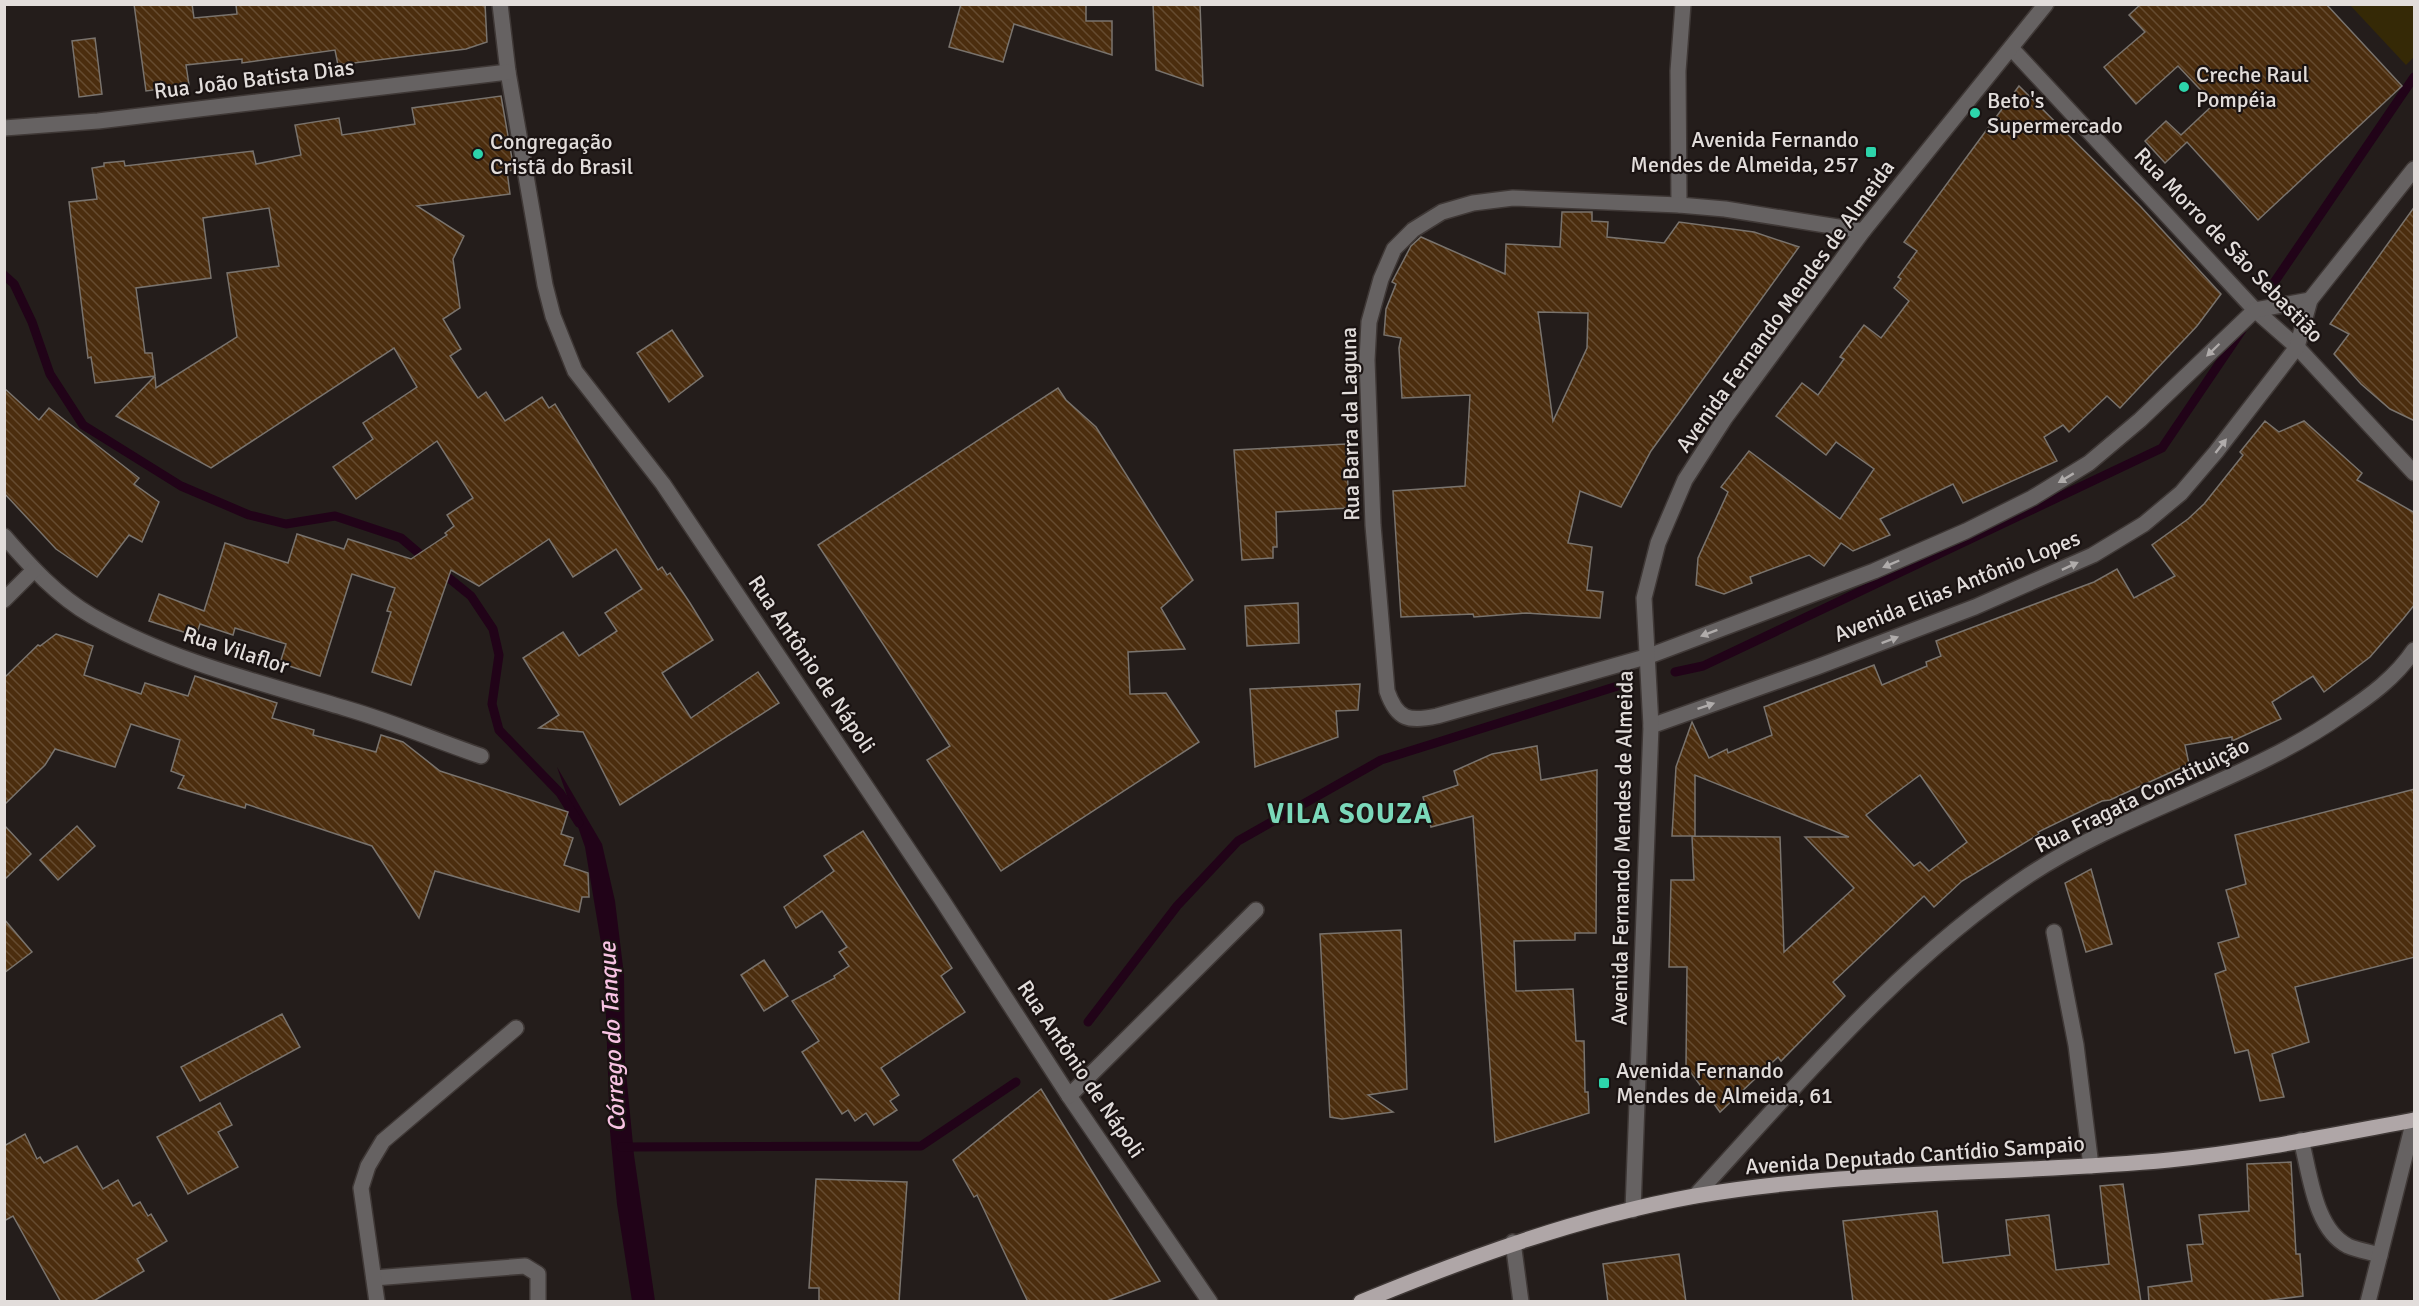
<svg xmlns="http://www.w3.org/2000/svg" width="2419" height="1306" font-family="Signika,sans-serif">
  <defs>
    <pattern id="building-back-hatch" width="6" height="6" patternUnits="userSpaceOnUse" patternTransform="scale(1.5)"><rect width="6" height="6" fill="#4b2d0e"/><path d="M-1 5l2 2M0 0l6 6M5-1l2 2" fill="none" stroke="#654b30"/></pattern>
  </defs>
  <rect width="100%" height="100%" fill="#241d1b"/>
  <polygon fill="#352906" points="2350,5 2414,5 2414,57 2406,65"/>
  <polygon fill="#210318" points="557,767 602,844 615,901 624,975 625,1062 634,1155 655,1301 632,1301 617,1204 610,1131 604,961 585,847"/>
  <g fill="none" stroke-linecap="round" stroke-linejoin="round">
    <g stroke="#210318" stroke-width="9">
      <polyline points="4,275 14,284 32,322 50,374 83,425 181,486 249,515 286,524 335,516 401,538 428,561"/>
      <polyline points="2269,290 2414,77"/>
      <polyline points="439,570 471,596 493,629 499,655 492,704 499,730 560,793 579,823"/>
      <polyline points="1675,672 1703,666 2162,448 2242,330"/>
      <polyline points="1088,1022 1177,906 1238,841 1381,760 1624,684"/>
      <polyline points="621,1147 921,1146 1016,1082"/>
    </g>
  </g>
  <g fill="url(#building-back-hatch)" stroke="#79736d" stroke-width="1.5" fill-rule="evenodd">
    <polygon points="134,4 192,4 194,18 237,14 236,5 485,4 487,42 466,49 338,65 335,50 242,63 242,59 186,65 189,85 146,91"/>
    <polygon points="961,4 1086,4 1086,21 1112,21 1112,55 1014,24 1003,62 949,47"/>
    <polygon points="1153,4 1200,4 1203,86 1156,70"/>
    <polygon points="2141,4 2326,4 2402,86 2258,220 2187,142 2165,163 2145,141 2166,121 2181,135 2214,104 2178,66 2136,104 2104,67 2145,32 2129,15"/>
    <polygon points="95,38 102,94 79,97 72,41"/>
    <polygon points="2019,86 2141,207 2221,294 2197,326 2120,408 2107,396 2069,432 2063,425 2044,437 2057,461 1963,503 1953,484 1880,519 1890,535 1853,551 1841,543 1824,566 1809,555 1750,577 1752,583 1724,594 1696,585 1698,558 1728,492 1721,487 1749,451 1840,519 1874,469 1836,442 1826,455 1776,416 1802,383 1818,395 1844,359 1840,357 1864,325 1881,338 1909,301 1894,288 1901,279 1898,277 1917,251 1904,242"/>
    <polygon points="501,96 514,170 507,171 510,194 417,206 464,236 453,259 460,308 443,319 461,349 450,356 478,398 486,392 505,421 542,397 549,408 555,404 658,570 662,567 667,575 670,573 690,603 713,640 662,673 691,718 758,672 779,703 620,805 583,732 539,728 559,715 523,658 563,632 579,656 617,631 605,613 642,589 616,549 573,577 549,539 479,586 451,570 411,685 372,672 391,612 387,611 395,588 352,574 320,676 280,663 286,644 235,628 233,635 200,624 196,636 149,621 159,594 204,611 225,543 288,563 297,534 344,549 348,539 411,559 447,535 445,533 454,526 447,515 473,498 437,441 356,499 333,467 373,439 363,423 417,387 394,348 211,468 116,416 155,376 156,388 237,337 227,273 279,266 269,208 203,218 211,278 136,288 145,353 152,353 155,376 95,383 91,357 88,358 69,202 97,199 92,168 104,166 104,163 124,161 125,166 253,151 256,164 301,155 295,125 339,118 342,135 415,124 412,108"/>
    <polygon points="2415,206 2415,421 2390,409 2361,384 2334,354 2349,334 2330,324"/>
    <path d="M 1562,212 L 1592,212 L 1592,221 L 1608,222 L 1607,237 L 1664,243 L 1679,222 L 1754,232 L 1799,247 L 1651,451 L 1621,507 L 1580,491 L 1568,543 L 1592,547 L 1587,590 L 1603,592 L 1600,618 L 1526,613 L 1474,617 L 1473,614 L 1401,617 L 1393,491 L 1465,486 L 1470,395 L 1402,398 L 1399,348 L 1401,338 L 1384,335 L 1386,309 L 1396,284 L 1392,282 L 1411,246 L 1421,237 L 1505,274 L 1506,244 L 1560,247 ZM 1538,312 L 1588,313 L 1587,348 L 1553,421 Z"/>
    <polygon points="672,330 703,376 669,402 637,353"/>
    <polygon points="4,388 39,420 49,408 139,478 134,484 159,502 142,542 129,535 97,577 56,549 4,493"/>
    <polygon points="1058,388 1066,400 1096,427 1193,580 1161,608 1185,649 1128,652 1130,694 1166,693 1199,742 1001,871 927,760 950,746 818,545"/>
    <path d="M 2265,421 L 2279,432 L 2304,421 L 2362,473 L 2357,480 L 2415,513 L 2415,604 L 2403,619 L 2370,657 L 2324,692 L 2313,676 L 2272,702 L 2281,719 L 2232,741 L 2232,737 L 2185,745 L 2189,764 L 2110,800 L 2102,801 L 2038,832 L 2039,834 L 1962,881 L 1934,907 L 1924,896 L 1833,982 L 1845,996 L 1781,1061 L 1778,1057 L 1720,1112 L 1686,1066 L 1687,967 L 1669,967 L 1671,880 L 1694,880 L 1692,836 L 1780,837 L 1784,952 L 1854,888 L 1805,837 L 1849,837 L 1695,775 L 1695,836 L 1672,836 L 1676,767 L 1692,722 L 1709,758 L 1727,749 L 1728,753 L 1772,735 L 1764,707 L 1874,665 L 1882,685 L 1927,666 L 1926,662 L 1941,656 L 1936,641 L 2094,582 L 2117,569 L 2134,598 L 2175,576 L 2152,545 L 2188,519 L 2204,504 L 2243,455 L 2240,452 ZM 1920,775 L 1967,842 L 1929,871 L 1920,862 L 1914,866 L 1866,815 Z"/>
    <polygon points="1346,444 1349,508 1276,512 1277,547 1273,547 1273,558 1242,560 1234,450"/>
    <polygon points="1298,603 1299,643 1247,646 1245,606"/>
    <polygon points="56,634 93,646 84,675 141,694 145,683 188,696 195,676 277,703 272,718 314,730 313,735 376,752 381,735 403,742 440,771 568,812 561,834 573,838 564,865 588,873 589,897 582,897 579,912 435,871 419,918 372,846 246,804 245,808 178,788 184,776 171,771 180,740 131,724 115,767 55,749 45,765 4,805 4,678 38,645 40,646"/>
    <polygon points="1360,684 1358,710 1336,711 1338,737 1255,767 1250,689"/>
    <polygon points="1537,746 1541,780 1597,770 1596,933 1575,933 1575,940 1514,941 1516,991 1573,989 1576,1041 1584,1041 1585,1092 1588,1092 1589,1113 1495,1142 1473,816 1431,827 1423,797 1458,785 1454,771 1492,754"/>
    <polygon points="2415,789 2415,957 2295,987 2309,1042 2272,1054 2284,1097 2260,1101 2248,1050 2235,1053 2215,974 2226,970 2218,943 2239,937 2226,890 2246,884 2235,835"/>
    <polygon points="4,825 31,854 4,880"/>
    <polygon points="77,826 95,846 58,880 40,860"/>
    <polygon points="863,831 952,968 941,976 965,1012 881,1068 899,1095 890,1101 897,1110 874,1125 866,1113 855,1121 848,1110 842,1114 802,1052 819,1041 792,1001 835,978 834,976 849,966 839,952 847,947 822,911 796,928 784,907 834,871 824,856"/>
    <polygon points="2091,869 2112,944 2086,952 2065,883"/>
    <polygon points="4,919 32,952 4,973"/>
    <polygon points="1401,930 1407,1089 1368,1095 1393,1112 1342,1119 1330,1117 1320,934"/>
    <polygon points="764,960 788,996 764,1011 741,975"/>
    <polygon points="282,1014 300,1047 200,1101 181,1067"/>
    <polygon points="1041,1089 1160,1281 1104,1302 1028,1302 977,1195 974,1197 953,1160"/>
    <polygon points="220,1103 232,1125 218,1132 238,1167 188,1194 157,1137"/>
    <polygon points="25,1134 37,1159 40,1157 44,1163 77,1146 103,1189 118,1180 133,1206 140,1202 148,1216 151,1214 167,1241 137,1259 144,1271 92,1302 61,1302 13,1216 4,1221 4,1146"/>
    <polygon points="2291,1162 2296,1254 2300,1254 2303,1296 2255,1302 2149,1302 2148,1287 2192,1281 2187,1245 2203,1244 2199,1215 2249,1211 2247,1164"/>
    <polygon points="816,1179 907,1182 899,1302 819,1302 819,1288 809,1288"/>
    <polygon points="2123,1184 2141,1302 1853,1302 1843,1221 1937,1211 1943,1263 2010,1255 2006,1220 2049,1215 2056,1270 2109,1264 2100,1186"/>
    <polygon points="1679,1254 1686,1302 1608,1302 1603,1264"/>
  </g>
  <g fill="none" stroke-linecap="round" stroke-linejoin="round">
    <g stroke="#3f3836" stroke-width="18">
      <g id="minor">
        <polyline points="500,4 508,72 545,285 553,316 575,371 663,484 942,900 1069,1096 1210,1302"/>
        <polyline points="2012,49 2255,310 2297,347 2414,473"/>
        <polyline points="4,128 98,121 508,72"/>
        <polyline points="1679,205 1678,71 1683,4"/>
        <path d="M 1863,231 L 1725,209 L 1679,205 L 1513,198 L 1473,203 L 1442,212 L 1413,230 L 1394,249 L 1381,279 L 1369,322 L 1367,360 L 1373,525 L 1387,691 C 1397,720 1409,722 1437,716 L 1649,656 L 1874,571 L 1966,531 L 2032,498 L 2089,463 L 2140,420 L 2255,310 L 2310,300"/>
        <path d="M 4,536 C 30,566 57,596 92,616 C 170,661 262,683 348,709 C 393,722 437,741 481,756"/>
        <polyline points="4,600 34,570"/>
        <polyline points="1651,726 1817,667 1975,607 2093,555 2144,524 2181,493 2216,452 2297,347 2310,300 2414,169"/>
        <polyline points="2054,932 2076,1045 2091,1166"/>
        <polyline points="1069,1096 1256,910"/>
        <path d="M 2301,1140 C 2310,1172 2314,1229 2348,1246 C 2357,1250 2370,1252 2380,1255"/>
        <path d="M 1695,1196 C 1799,1083 1900,961 2029,875 C 2128,810 2246,782 2343,714 C 2370,696 2396,677 2414,650"/>
        <polyline points="1633,1210 1651,726 1644,598 1658,543 1685,480 1725,418 1863,231 2046,4"/>
        <polyline points="1513,1242 1521,1302"/>
        <polyline points="374,1278 525,1266 538,1274 538,1302"/>
        <polyline points="377,1302 361,1188 368,1166 383,1141 516,1028"/>
        <polyline points="2368,1302 2414,1120"/>
      </g>
    </g>
    <g stroke="#3f3836" stroke-width="18">
      <path id="major" d="M 1361,1302 C 1470,1257 1579,1217 1695,1196 C 1852,1169 2012,1175 2169,1160 C 2251,1152 2333,1135 2414,1120"/>
    </g>
    <use href="#minor" stroke="#666262" stroke-width="15"/>
    <use href="#major" stroke="#afa6a7" stroke-width="15"/>
  </g>
  <defs><path id="oneway-solid" d="M-6-.8H1V-3.2L6.5 0L1 3.2V.8H-6Z" transform="scale(1.5)"/></defs>
  <g fill="#b0acab">
    <use href="#oneway-solid" transform="translate(2213 350) rotate(136)"/>
    <use href="#oneway-solid" transform="translate(2221 446) rotate(-52)"/>
    <use href="#oneway-solid" transform="translate(2066 478) rotate(149)"/>
    <use href="#oneway-solid" transform="translate(1891 564) rotate(157)"/>
    <use href="#oneway-solid" transform="translate(2070 566) rotate(-25)"/>
    <use href="#oneway-solid" transform="translate(1709 633) rotate(159)"/>
    <use href="#oneway-solid" transform="translate(1890 640) rotate(-21)"/>
    <use href="#oneway-solid" transform="translate(1706 706) rotate(-19)"/>
  </g>
  <g fill="#2dd4ab" stroke="#1a1312" stroke-width="2">
    <circle cx="2184" cy="87" r="6"/>
    <circle cx="1975" cy="113" r="6"/>
    <rect x="1865" y="146" width="12" height="12" rx="3"/>
    <circle cx="478" cy="154" r="6"/>
    <rect x="1598" y="1077" width="12" height="12" rx="3"/>
  </g>
  <g text-anchor="middle" dominant-baseline="central" stroke-width="4.5" stroke-linejoin="round" paint-order="stroke">
    <g font-size="22" fill="#e2dddb" stroke="#1a1312" text-anchor="start">
      <text x="2196" y="74">Creche Raul<tspan x="2196" dy="25">Pompéia</tspan></text>
      <text x="1987" y="100">Beto's<tspan x="1987" dy="25">Supermercado</tspan></text>
      <text x="1859" y="139" text-anchor="end">Avenida Fernando<tspan x="1859" dy="25">Mendes de Almeida, 257</tspan></text>
      <text x="490" y="141">Congregação<tspan x="490" dy="25">Cristã do Brasil</tspan></text>
      <text x="1616" y="1070">Avenida Fernando<tspan x="1616" dy="25">Mendes de Almeida, 61</tspan></text>
    </g>
    <g font-size="22" fill="#e2dddb" stroke="#1a1312">
      <text transform="translate(254 79) rotate(-7)">Rua João Batista Dias</text>
      <text transform="translate(2229 245) rotate(46)">Rua Morro de São Sebastião</text>
      <text transform="translate(1785 306) rotate(-54)">Avenida Fernando Mendes de Almeida</text>
      <text transform="translate(1350 424) rotate(-91)">Rua Barra da Laguna</text>
      <text transform="translate(1957 586) rotate(-22)">Avenida Elias Antônio Lopes</text>
      <text transform="translate(236 650) rotate(18)">Rua Vilaflor</text>
      <text transform="translate(812 664) rotate(56)">Rua Antônio de Nápoli</text>
      <text transform="translate(2142 795) rotate(-26)">Rua Fragata Constituição</text>
      <text transform="translate(1622 848) rotate(-89)">Avenida Fernando Mendes de Almeida</text>
      <text transform="translate(1081 1069) rotate(56)">Rua Antônio de Nápoli</text>
      <text transform="translate(1915 1155) rotate(-4)">Avenida Deputado Cantídio Sampaio</text>
    </g>
    <g font-size="24" font-style="italic" fill="#f8c3e3" stroke="#1a1312">
      <text transform="translate(612 1037) rotate(-93)">Córrego do Tanque</text>
    </g>
    <g font-size="28" font-weight="bold" letter-spacing="1.5" fill="#7bd8ba" stroke="#1a1312">
      <text x="1350" y="814">VILA SOUZA</text>
    </g>
  </g>
  <rect width="2419" height="1306" fill="none" stroke="#e2dddb" stroke-width="12"/>
</svg>
